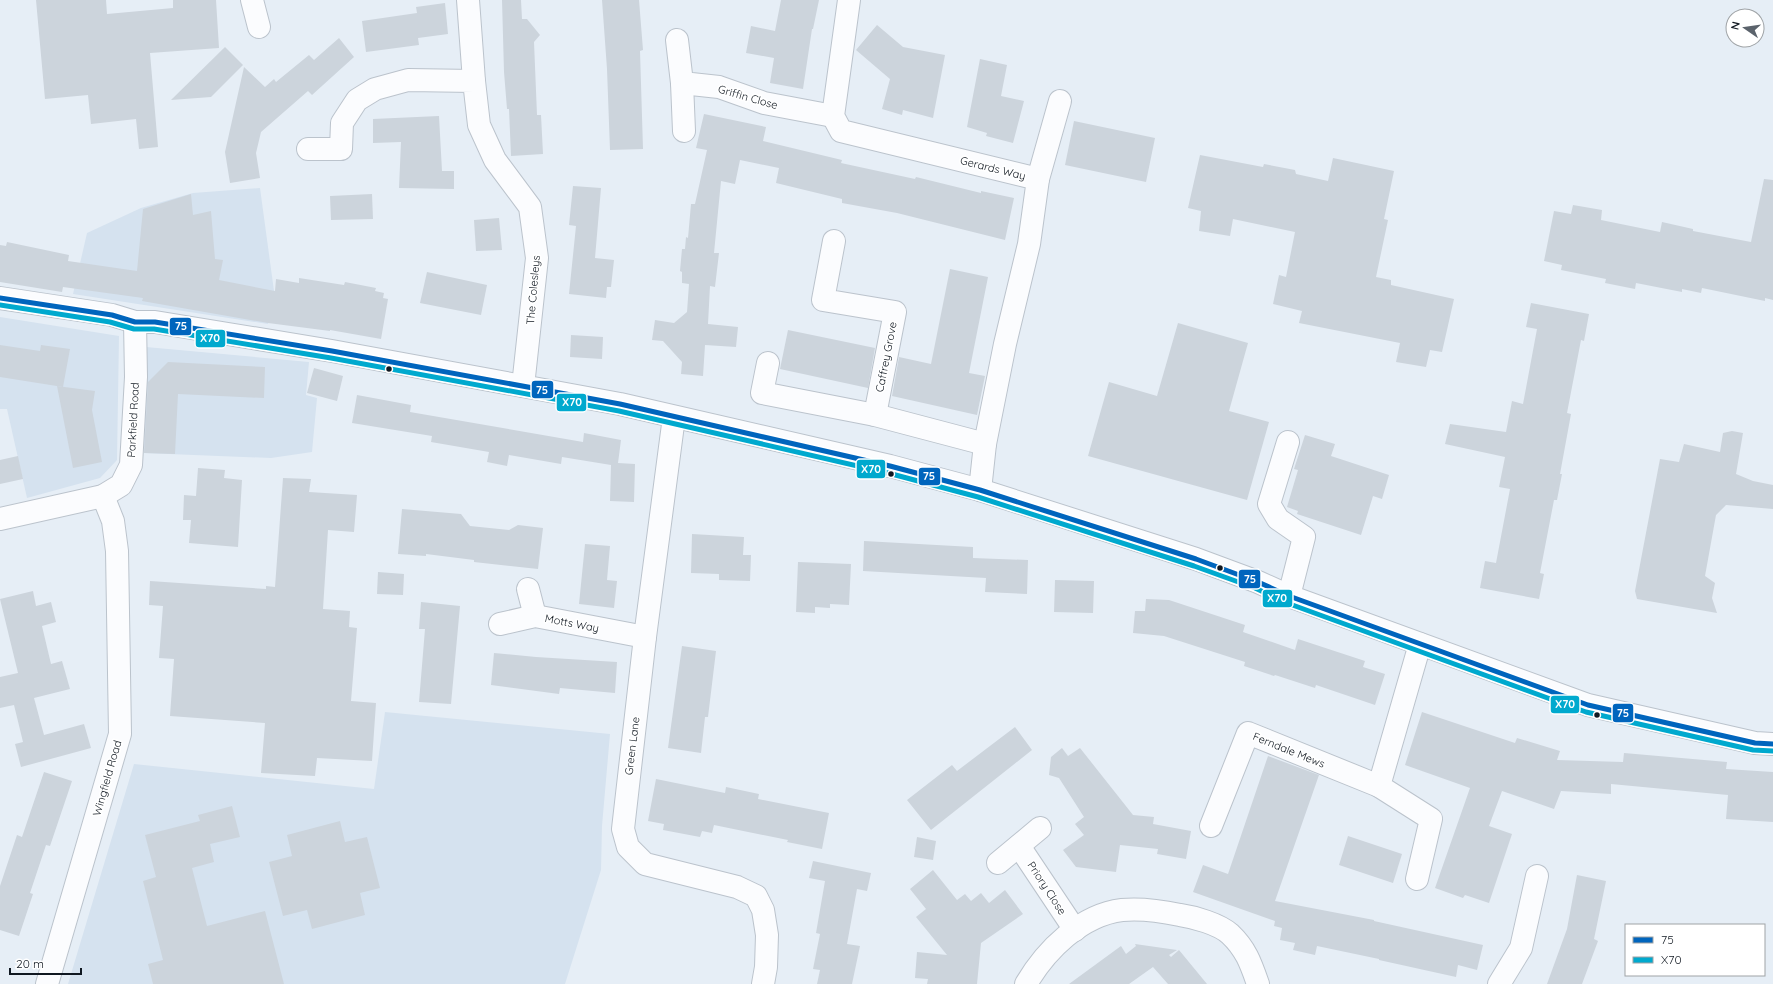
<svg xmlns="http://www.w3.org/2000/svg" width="1773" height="984" font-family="Quicksand,sans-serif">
  <rect width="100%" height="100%" fill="#e6eef6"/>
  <g fill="#d5e2ef">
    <polygon points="260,188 274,291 268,324 73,294 87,233 141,208 193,193"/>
    <polygon points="0,317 119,336 117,460 100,478 27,498 7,409 0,409"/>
    <polygon points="146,347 309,362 306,395 317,398 312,452 271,458 144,453"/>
    <polygon points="385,712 610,734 602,826 601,870 565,984 68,984 134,764 374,789"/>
  </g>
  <g fill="#ccd4dc">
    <polygon points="36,0 106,0 107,14 173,8 173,0 216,0 219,48 150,53 158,147 139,149 136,119 91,124 88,95 45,99"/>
    <polygon points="502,0 521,0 522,19 527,19 540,35 534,42 537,115 541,115 543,154 511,156 509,109 507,109 504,72"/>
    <polygon points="602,0 639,0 643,50 640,51 643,149 610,150 607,69"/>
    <polygon points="781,0 819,0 813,29 812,29 803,89 770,83 774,58 746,53 751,26 775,31"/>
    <polygon points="445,3 448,34 418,38 419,45 366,52 362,21 417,13 416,7"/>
    <polygon points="877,25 903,47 945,55 933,118 903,110 902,115 882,109 890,79 856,50"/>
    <polygon points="339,38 354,57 312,95 308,91 261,132 256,153 260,178 230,183 225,152 244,67 265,87 274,79 276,82 309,55 314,60"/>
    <polygon points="225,47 243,65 211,97 171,100"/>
    <polygon points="980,59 1007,65 1001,96 1024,101 1013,143 986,136 987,133 967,127"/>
    <polygon points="704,114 766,127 763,141 842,160 841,163 915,179 916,177 981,193 981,191 1014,198 1005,240 897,213 842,203 842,199 776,183 779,168 740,160 735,184 721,181 714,253 719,253 715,287 710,286 708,324 738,327 736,347 705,345 703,376 681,374 682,362 663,341 652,340 655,320 674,323 687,312 689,284 682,283 682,272 680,271 682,249 685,249 686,237 688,238 691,204 695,204 707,150 696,148"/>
    <polygon points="439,116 442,171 454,171 454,189 399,188 401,142 373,143 373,119"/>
    <polygon points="1074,121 1155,138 1146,182 1065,165"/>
    <polygon points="1200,155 1263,167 1264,164 1295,170 1296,174 1328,181 1333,158 1394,171 1384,219 1388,220 1376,277 1391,280 1391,285 1454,299 1442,352 1430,350 1426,367 1396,362 1400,343 1299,323 1302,311 1273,304 1279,275 1286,277 1295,232 1233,219 1230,236 1199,231 1201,211 1188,208"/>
    <polygon points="1764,179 1773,180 1773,300 1765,298 1765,301 1702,288 1701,293 1682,289 1682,292 1636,283 1635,289 1605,283 1606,279 1561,270 1562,265 1544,261 1554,211 1571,214 1573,205 1602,210 1601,220 1660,232 1662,222 1693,229 1693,231 1751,242"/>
    <polygon points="573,186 601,188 595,258 614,260 611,287 607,287 606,298 569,294 576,226 569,225"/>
    <polygon points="191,194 193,215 211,211 215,259 223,260 219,280 275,291 276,279 299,283 299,278 344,285 345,282 376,288 375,291 384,293 383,298 388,299 381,339 330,330 330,331 268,323 142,301 143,298 63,287 62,292 0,282 0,245 6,246 7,242 69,255 68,261 137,271 143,209"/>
    <polygon points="372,194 373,219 331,220 330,196"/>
    <polygon points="499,218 502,250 476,251 474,220"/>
    <polygon points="950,269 988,277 969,373 985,376 977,415 892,396 899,357 931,364"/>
    <polygon points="427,272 487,285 481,315 420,303"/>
    <polygon points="1531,303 1589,314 1584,341 1581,340 1567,413 1571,414 1560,474 1562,474 1557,500 1554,500 1540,573 1544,574 1539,599 1480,588 1485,561 1496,563 1510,489 1499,487 1505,457 1445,444 1450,424 1506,432 1512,401 1523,404 1537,329 1526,327"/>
    <polygon points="1178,323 1248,343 1229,411 1269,422 1247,500 1088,456 1109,382 1157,396"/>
    <polygon points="788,330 875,348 868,388 780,369"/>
    <polygon points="571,335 603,337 602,359 570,357"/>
    <polygon points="0,345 40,351 41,345 70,349 63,387 0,377"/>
    <polygon points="168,362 265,367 264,398 178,394 175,454 144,453 148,382"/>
    <polygon points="314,368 343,376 337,401 307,393"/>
    <polygon points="57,386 95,391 92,410 102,462 73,468"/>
    <polygon points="357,395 411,405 410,412 583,442 584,433 621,440 618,463 635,464 634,502 610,501 611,465 562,457 561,464 509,455 507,466 487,462 489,452 431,442 432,436 352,423"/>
    <polygon points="1732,431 1743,433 1736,474 1753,481 1773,485 1773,509 1726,505 1716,515 1705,576 1715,583 1712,598 1717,613 1637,599 1635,591 1660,459 1679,462 1684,444 1720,452 1723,433"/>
    <polygon points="1305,435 1335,444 1331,456 1389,475 1382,499 1373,496 1361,535 1297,514 1298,511 1287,507 1298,470 1294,469"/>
    <polygon points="18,456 23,479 0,484 0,460"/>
    <polygon points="198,468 225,470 224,478 242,480 238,547 189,543 191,520 183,520 184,495 196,496"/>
    <polygon points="283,478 311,479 309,492 357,495 354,532 328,530 323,609 350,611 349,627 357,628 351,701 376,703 372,761 317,758 315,776 261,773 265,723 170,716 174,659 159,658 163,606 149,605 150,581 266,589 266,586 275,587"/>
    <polygon points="402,509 461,514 470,526 509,530 518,525 543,528 538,569 474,562 474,560 426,554 426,556 398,554"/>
    <polygon points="692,534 744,537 743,555 751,555 750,581 719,580 719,574 691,573"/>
    <polygon points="864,541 973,547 973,558 1028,560 1027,594 985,592 986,578 863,571"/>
    <polygon points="585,544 610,546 607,580 617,581 614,608 579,604"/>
    <polygon points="798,562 851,564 849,605 830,604 830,608 815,607 815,613 796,612"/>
    <polygon points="378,572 404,574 403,595 377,594"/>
    <polygon points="1055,580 1094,581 1093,613 1054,612"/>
    <polygon points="33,591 36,606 51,602 56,622 42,626 51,664 62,661 70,689 34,698 44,735 84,724 91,748 21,767 15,744 23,742 14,705 0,708 0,677 18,673 0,599"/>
    <polygon points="1146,599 1169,600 1245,625 1243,632 1295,650 1298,639 1365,661 1363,667 1385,674 1375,705 1316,685 1315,688 1275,675 1274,676 1244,666 1245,662 1164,636 1133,633 1135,611 1145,611"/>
    <polygon points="421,602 460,606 451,704 419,702 425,629 419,629"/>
    <polygon points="682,646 716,651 708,717 705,717 701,753 668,748"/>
    <polygon points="494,653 536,657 617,662 615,693 560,688 559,694 491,685"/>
    <polygon points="1422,712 1515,743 1517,738 1560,751 1557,760 1623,762 1624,753 1727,762 1726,769 1773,772 1773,822 1726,819 1728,795 1611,784 1611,794 1561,791 1554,809 1502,791 1489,826 1512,834 1489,903 1465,895 1463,898 1435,888 1470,788 1405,765"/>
    <polygon points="1015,727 1032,750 931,830 907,800 952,765 957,771"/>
    <polygon points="1062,748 1068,756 1080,748 1133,815 1154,817 1153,824 1191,831 1186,859 1157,854 1158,849 1120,845 1116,872 1076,867 1063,850 1084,835 1075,824 1084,817 1059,778 1049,775 1051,757"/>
    <polygon points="1268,756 1319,775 1275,901 1374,920 1374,921 1483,945 1477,970 1458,965 1456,977 1379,960 1379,959 1317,946 1315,955 1293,950 1295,943 1280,940 1282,928 1274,926 1275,921 1193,892 1203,865 1228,874"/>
    <polygon points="44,772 72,781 50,846 46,845 30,893 33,894 19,936 0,930 0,886 17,835 22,837"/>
    <polygon points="656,779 725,793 726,787 759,794 758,799 829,813 822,849 787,842 788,840 714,825 712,833 702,831 700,837 663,830 664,824 648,821"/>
    <polygon points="232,806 240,837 210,844 214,862 192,868 207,926 265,911 284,984 153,984 148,964 163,960 143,881 156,877 145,835 200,821 198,815"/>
    <polygon points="340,821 345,842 367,837 380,888 360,893 365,915 312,929 307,910 283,916 269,862 292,856 287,835"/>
    <polygon points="1348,836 1402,854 1393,883 1339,865"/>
    <polygon points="917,837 936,841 933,860 914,857"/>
    <polygon points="813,861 871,873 867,891 857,889 847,944 860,946 852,984 817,984 820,970 813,969 820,934 816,933 825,881 809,878"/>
    <polygon points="933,870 957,900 965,894 971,901 981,893 989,903 1005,890 1023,914 981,943 977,984 927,984 928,979 915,978 917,952 947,955 916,917 926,909 910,889"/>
    <polygon points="1577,875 1606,881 1594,939 1598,941 1582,984 1547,984 1567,929"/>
    <polygon points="1135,944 1177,950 1169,955 1171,957 1179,950 1207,984 1168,984 1153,967 1129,984 1069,984 1121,946 1126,954 1136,946"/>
  </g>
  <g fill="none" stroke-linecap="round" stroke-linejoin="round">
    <g stroke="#bbc3cc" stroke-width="24">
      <g id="minor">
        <polyline points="252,0 259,27"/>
        <polyline points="468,0 474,81"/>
        <polyline points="849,0 833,116 841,131 1038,179 1029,244 1005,344 985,444 980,490"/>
        <polyline points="677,40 682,83 719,87 764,103 833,116"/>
        <polyline points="682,83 684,131"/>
        <polyline points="308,149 341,149 342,123 357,100 375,89 408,80 474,81 479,125 495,160 530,207 537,258 523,386"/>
        <polyline points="1038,179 1060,101"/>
        <polyline points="834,241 823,300 895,312 875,415"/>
        <polyline points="768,363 762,393 875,415 985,444"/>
        <polyline points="674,417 645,637 623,829 628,847 645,864 737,887 756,896 763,910 767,935 766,967 763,984"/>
        <polyline points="1288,442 1269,504 1278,519 1304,537 1289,596"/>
        <polyline points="0,519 103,496 121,485 131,465 136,377 135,322"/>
        <polyline points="528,589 535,616"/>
        <polyline points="500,624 535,616 645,637"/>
        <polyline points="1211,826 1248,733 1379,786"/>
        <polyline points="1019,846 1075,930"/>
        <polyline points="998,863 1040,828"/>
        <polyline points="1417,879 1431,819 1379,786 1420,644"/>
        <polyline points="47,984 120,734 117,551 113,521 103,496"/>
        <path d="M 1026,984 C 1046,950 1081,915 1122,910 C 1141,908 1161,911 1180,915 C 1194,917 1219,924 1230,934 C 1246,949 1251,964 1258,984"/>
        <polyline points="1499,984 1521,948 1537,876"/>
      </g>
    </g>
    <g stroke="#bbc3cc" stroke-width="24">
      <polyline id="major" points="0,298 112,315 135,322 155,322 332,351 620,404 890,466 980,490 1196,559 1258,582 1289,596 1588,705 1755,743 1773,744"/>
    </g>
    <use href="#minor" stroke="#fbfcfe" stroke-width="22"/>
    <use href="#major" stroke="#fbfcfe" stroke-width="22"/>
    <g stroke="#fff" stroke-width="8">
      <polyline id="bus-1" points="0,298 112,315 135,322 155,322 332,351 620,404 890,466 980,490 1196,559 1258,582 1289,596 1588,705 1755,743 1773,744"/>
    </g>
    <g stroke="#fff" stroke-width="8">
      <polyline id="bus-2" points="0,305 110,322 134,329 154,329 331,358 619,411 888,473 978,497 1194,566 1255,588 1287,603 1586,712 1753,750 1773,751"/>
    </g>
    <use href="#bus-1" stroke="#0065bd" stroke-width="5"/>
    <use href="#bus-2" stroke="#00a9ce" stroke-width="5"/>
  </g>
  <g fill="#101821" stroke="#fff" stroke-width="1.5">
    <circle cx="389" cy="369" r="3.5"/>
    <circle cx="891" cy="474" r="3.5"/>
    <circle cx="1220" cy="568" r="3.5"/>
    <circle cx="1597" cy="715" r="3.5"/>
  </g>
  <g text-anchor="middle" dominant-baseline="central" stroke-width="3.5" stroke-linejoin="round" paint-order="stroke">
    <g font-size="11" fill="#101821" stroke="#fff">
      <text transform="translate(748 97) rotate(16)">Griffin Close</text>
      <text transform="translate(993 168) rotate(14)">Gerards Way</text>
      <text transform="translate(533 290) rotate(-85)">The Colesleys</text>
      <text transform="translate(886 357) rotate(-79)">Caffrey Grove</text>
      <text transform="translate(133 420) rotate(-87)">Parkfield Road</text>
      <text transform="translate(572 623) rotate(11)">Motts Way</text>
      <text transform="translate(632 746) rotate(-83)">Green Lane</text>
      <text transform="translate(1289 750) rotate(22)">Ferndale Mews</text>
      <text transform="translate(107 778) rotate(-74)">Wingfield Road</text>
      <text transform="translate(1047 888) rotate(57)">Priory Close</text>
    </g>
  </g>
  <g stroke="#fff" stroke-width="1.5">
    <rect x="169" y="317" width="23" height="19" rx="4" fill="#0065bd"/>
    <rect x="195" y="329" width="31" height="19" rx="4" fill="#00a9ce"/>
    <rect x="531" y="380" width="23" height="19" rx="4" fill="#0065bd"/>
    <rect x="556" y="393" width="31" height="19" rx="4" fill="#00a9ce"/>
    <rect x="856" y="459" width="30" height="20" rx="4" fill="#00a9ce"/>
    <rect x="918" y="467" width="23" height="19" rx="4" fill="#0065bd"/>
    <rect x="1238" y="569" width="23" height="20" rx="4" fill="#0065bd"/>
    <rect x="1262" y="589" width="31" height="19" rx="4" fill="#00a9ce"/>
    <rect x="1550" y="695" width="30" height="19" rx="4" fill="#00a9ce"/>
    <rect x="1612" y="703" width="22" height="20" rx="4" fill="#0065bd"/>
  </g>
  <g font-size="11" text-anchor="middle" font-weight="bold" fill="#fff">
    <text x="181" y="330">75</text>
    <text x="210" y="342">X70</text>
    <text x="542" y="394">75</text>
    <text x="572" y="406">X70</text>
    <text x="871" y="473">X70</text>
    <text x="929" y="480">75</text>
    <text x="1250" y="583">75</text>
    <text x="1277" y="602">X70</text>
    <text x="1565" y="708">X70</text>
    <text x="1623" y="717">75</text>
  </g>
  <rect x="1625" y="924" width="140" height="52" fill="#ffffff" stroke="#9fa3a6"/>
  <rect x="1633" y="937" width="20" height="6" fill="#0065bd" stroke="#9fa3a6"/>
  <text x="1661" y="944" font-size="12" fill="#101821">75</text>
  <rect x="1633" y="957" width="20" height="6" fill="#00a9ce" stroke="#9fa3a6"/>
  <text x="1661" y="964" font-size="12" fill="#101821">X70</text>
  <g transform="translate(1745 28) rotate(283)"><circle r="19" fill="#ffffff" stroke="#9fa3a6"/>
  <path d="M0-3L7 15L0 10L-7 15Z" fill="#5b636c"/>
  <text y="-6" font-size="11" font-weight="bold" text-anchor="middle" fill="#101821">N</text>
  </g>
  <path d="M10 968v6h71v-6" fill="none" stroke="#101821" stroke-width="2"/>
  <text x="16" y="968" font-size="12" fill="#101821" stroke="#ffffff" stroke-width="3" paint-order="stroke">20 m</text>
</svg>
